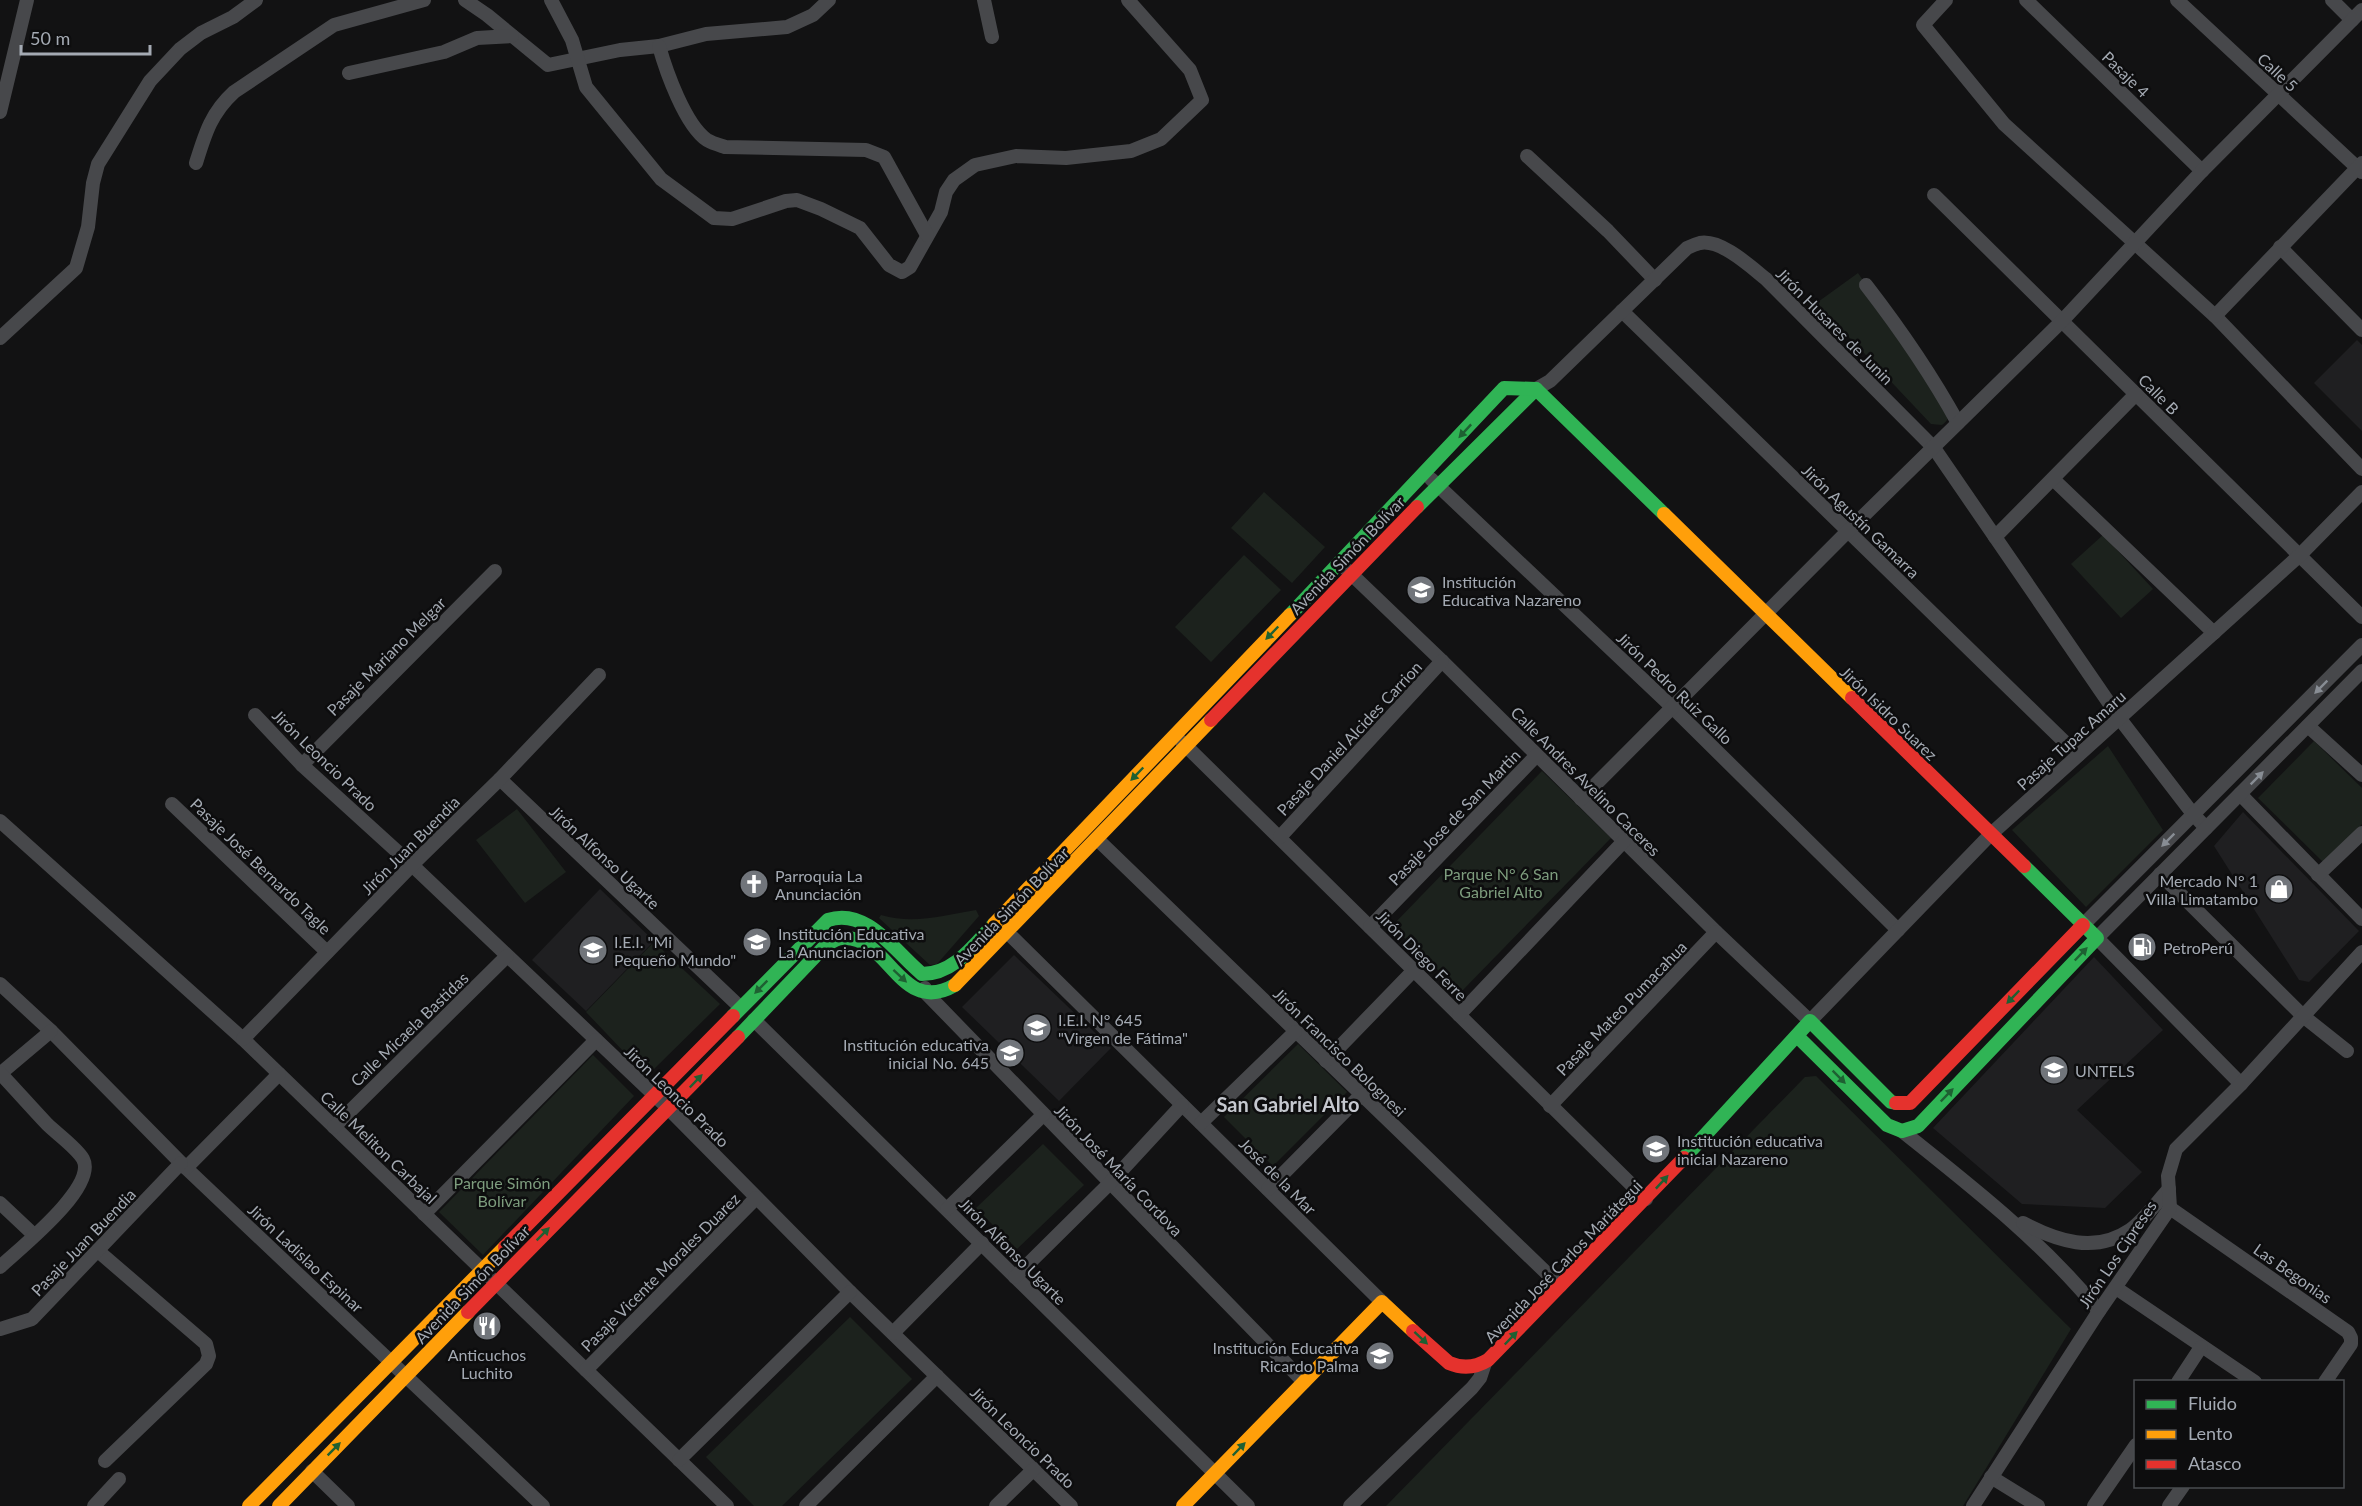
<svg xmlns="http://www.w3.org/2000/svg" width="2362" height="1506" font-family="Lato,sans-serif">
  <rect width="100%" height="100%" fill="#121213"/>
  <g fill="#1f1f21">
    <polygon points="2357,340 2362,345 2362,431 2314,383"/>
    <polygon points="2243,812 2359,931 2309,982 2299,980 2214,846"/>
    <polygon points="600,889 654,941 586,1011 532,960"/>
    <polygon points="1014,955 1111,1048 1059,1101 962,1007"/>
    <polygon points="2094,957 2163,1030 2077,1110 2142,1172 2105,1208 2022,1204 1933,1128"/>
  </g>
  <g fill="#1c221d">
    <path d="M 1858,273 L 1948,406 C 1950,415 1949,420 1942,425 L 1931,424 L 1831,318 L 1826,321 L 1811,307 Z"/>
    <polygon points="1264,492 1325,547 1292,583 1231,528"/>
    <polygon points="2103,535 2153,589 2121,618 2071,564"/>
    <polygon points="1244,555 1281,590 1211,662 1175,627"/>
    <polygon points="2314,741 2362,788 2362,824 2324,863 2258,798"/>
    <polygon points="2108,746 2163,830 2086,907 2012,830"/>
    <polygon points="1542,771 1611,838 1461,992 1392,926"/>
    <polygon points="517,809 566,872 525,903 476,840"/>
    <path d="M 976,910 L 979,916 L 937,964 L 930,965 L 879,918 L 881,915 C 915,925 943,915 976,910 Z"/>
    <polygon points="654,942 720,1004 653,1070 644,1073 586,1012"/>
    <polygon points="1298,1044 1347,1092 1273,1166 1224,1117"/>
    <polygon points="593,1055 634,1096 483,1255 439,1212"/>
    <polygon points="1816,1076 2071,1329 1963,1506 1386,1506 1805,1077"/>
    <polygon points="1043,1144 1084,1185 1017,1249 976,1208"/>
    <polygon points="850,1317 912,1379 782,1506 754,1506 706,1457"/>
  </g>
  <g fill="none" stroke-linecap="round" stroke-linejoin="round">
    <g stroke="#47484b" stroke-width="14">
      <polyline points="465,0 487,15 548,65 620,50 659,46 706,34 787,27 813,15 829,0"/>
      <polyline points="551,0 572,40 586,87 661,179 714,218 732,219 786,201 797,200 821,209 860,228 889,265 902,272 910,267 941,212 946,192 954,180 975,165 1016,156 1066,158 1131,151 1161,139 1202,100 1190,70 1128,0"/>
      <polyline points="984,0 992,37"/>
      <polyline points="1946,0 1923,25 2004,124 2215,316 2362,469"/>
      <polyline points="2026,0 2202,171"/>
      <polyline points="2177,0 2362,172"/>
      <polyline points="2332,0 2352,20"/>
      <path d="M 659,46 C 666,71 685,125 707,140 C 712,143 719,145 725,147 L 866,150 L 884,157 L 927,235"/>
      <polyline points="349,73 444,52 477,38 512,36"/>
      <polyline points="0,112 27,0"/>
      <polyline points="1527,156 1608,231 1655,280"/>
      <path d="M 196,163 C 205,134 211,113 234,92 L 334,25 L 424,0"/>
      <polyline points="1934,195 2362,617"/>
      <polyline points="2280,247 2362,330"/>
      <path d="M 1866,285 C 1900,329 1931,374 1958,423"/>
      <polyline points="1622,311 2078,755"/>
      <polyline points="2215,316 2362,163"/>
      <polyline points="0,338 76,268 88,227 93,183 98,164 150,81 180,49 201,33 233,17 256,0"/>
      <path d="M 1536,389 L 1550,381 L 1687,248 C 1691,246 1696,244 1700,243 C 1721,239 1751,267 1766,279 L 1934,448 L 2120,719 L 2193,814 L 2206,828"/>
      <polyline points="1431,479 1672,707 1898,930"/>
      <polyline points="2053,479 2214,633"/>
      <polyline points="1995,537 2136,394"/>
      <polyline points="1346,569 1442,661 1716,932 1810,1021 1990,835 2300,555 2362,492"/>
      <polyline points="255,715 302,765 412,865 669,1109 850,1292 1071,1506"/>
      <polyline points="2308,726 2362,775"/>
      <polyline points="1182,742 1646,1199"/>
      <polyline points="302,765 495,571"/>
      <polyline points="500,779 740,1007"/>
      <polyline points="2240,794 2362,919"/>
      <polyline points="1581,799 1848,531 2062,321 2202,171 2362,10"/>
      <polyline points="172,804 327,952"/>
      <polyline points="0,821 243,1039 727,1506"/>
      <polyline points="1280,837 1442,661"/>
      <polyline points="1097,839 1560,1286"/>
      <polyline points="2160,874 2303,1016 2347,1051"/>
      <polyline points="2318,875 2362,833"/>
      <polyline points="2083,925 2362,645"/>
      <polyline points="1001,926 1382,1302"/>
      <polyline points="1370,927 1537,755"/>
      <polyline points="0,984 51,1031 186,1168 543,1506"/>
      <polyline points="925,988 926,993 1304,1382"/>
      <polyline points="1459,1015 1624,841"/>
      <polyline points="754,1020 1248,1506"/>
      <polyline points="243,1039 412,865 500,779 599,675"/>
      <polyline points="1326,1061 1414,970"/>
      <polyline points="0,1074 51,1031"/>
      <polyline points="2241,1084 2097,938 2362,671"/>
      <polyline points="1550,1106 1716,932"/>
      <polyline points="1201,1123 1295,1032"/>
      <polyline points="334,1127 507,956"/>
      <path d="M 1902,1131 C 1972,1187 2042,1241 2099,1311"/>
      <polyline points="186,1168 279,1074"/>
      <polyline points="1268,1189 1361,1095"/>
      <polyline points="0,1203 34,1235"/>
      <polyline points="2170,1208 2348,1332 2351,1338 2351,1344 2325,1382"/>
      <polyline points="947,1209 1043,1115"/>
      <polyline points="424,1214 596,1040"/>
      <path d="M 2023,1223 C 2057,1241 2095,1254 2130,1230 C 2144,1220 2157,1202 2169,1189"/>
      <polyline points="98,1251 206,1344 209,1356 206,1364 105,1461"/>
      <path d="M 0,1267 C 19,1249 98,1187 83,1159 C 77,1148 56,1133 47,1124 C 31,1107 16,1090 0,1073"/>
      <polyline points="1015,1277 1109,1184 1182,1105"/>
      <polyline points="2116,1288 2255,1382"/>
      <polyline points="0,1329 32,1319 181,1163"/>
      <polyline points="893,1333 982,1243"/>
      <polyline points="586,1370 756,1198"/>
      <polyline points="2178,1382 2201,1347"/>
      <polyline points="679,1460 850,1292"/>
      <polyline points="312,1471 348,1506"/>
      <polyline points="1991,1477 2038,1506"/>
      <polyline points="94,1506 119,1479"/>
      <polyline points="806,1506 937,1376"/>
      <polyline points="996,1506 1034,1469"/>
      <polyline points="1350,1506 1472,1388 1480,1378 1485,1363"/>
      <polyline points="1973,1506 2099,1311 2170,1208 2168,1176 2176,1149 2241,1084 2362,952"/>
      <polyline points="2094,1506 2136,1445"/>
      <polyline points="2169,1506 2183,1486"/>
    </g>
    <g stroke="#30b455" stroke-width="14">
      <polyline points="1417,507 1536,389"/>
      <polyline points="1290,615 1504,388 1536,389 1664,514"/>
      <path d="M 733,1016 L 828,920 C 867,907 895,952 922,974 C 954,974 974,945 994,924"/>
      <polyline points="1797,1036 1887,1125 1902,1131 1918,1126 2097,938 2024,866"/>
      <path d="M 738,1037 L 826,945 C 831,942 837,938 843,938 C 889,935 900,1017 955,985"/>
      <polyline points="1684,1158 1810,1021 1891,1102 1896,1103"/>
    </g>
    <g stroke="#ff9f0a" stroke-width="14">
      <polyline points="1664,514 1852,698"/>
      <polyline points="994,924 1290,615"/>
      <polyline points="955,985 1211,720"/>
      <polyline points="249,1506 505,1247"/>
      <polyline points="279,1506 468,1312"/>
      <polyline points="1183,1506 1382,1302 1413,1331"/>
    </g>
    <g stroke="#e5322d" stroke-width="14">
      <polyline points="1852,698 2024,866"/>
      <polyline points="1211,720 1417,507"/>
      <polyline points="1896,1103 1910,1103 2083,925"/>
      <polyline points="505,1247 733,1016"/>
      <polyline points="468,1312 738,1037"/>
      <path d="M 1413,1331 L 1449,1363 C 1463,1369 1475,1368 1488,1360 L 1684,1158"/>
    </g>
  </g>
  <defs><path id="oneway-solid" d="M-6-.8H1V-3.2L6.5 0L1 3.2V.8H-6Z" transform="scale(1.5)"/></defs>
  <g fill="#1e6032">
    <use href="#oneway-solid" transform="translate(1465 431) rotate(133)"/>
    <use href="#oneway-solid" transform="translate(1272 633) rotate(134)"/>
    <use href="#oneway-solid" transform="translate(1137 774) rotate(134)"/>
    <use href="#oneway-solid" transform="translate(2081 954) rotate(-46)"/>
    <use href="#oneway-solid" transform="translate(900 976) rotate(43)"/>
    <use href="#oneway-solid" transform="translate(761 987) rotate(135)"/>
    <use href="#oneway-solid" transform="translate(2013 997) rotate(134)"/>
    <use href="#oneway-solid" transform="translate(1839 1077) rotate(45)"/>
    <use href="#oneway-solid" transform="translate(696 1081) rotate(-46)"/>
    <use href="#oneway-solid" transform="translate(1947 1095) rotate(-46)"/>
    <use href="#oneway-solid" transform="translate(1662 1182) rotate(-47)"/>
    <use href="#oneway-solid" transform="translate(543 1234) rotate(-45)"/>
    <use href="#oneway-solid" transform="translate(1421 1338) rotate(43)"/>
    <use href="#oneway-solid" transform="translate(1511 1338) rotate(-46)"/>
    <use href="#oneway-solid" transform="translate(334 1449) rotate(-45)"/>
    <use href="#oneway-solid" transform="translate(1239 1449) rotate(-46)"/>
  </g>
  <g fill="#888d94">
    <use href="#oneway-solid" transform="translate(2321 687) rotate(135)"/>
    <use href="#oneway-solid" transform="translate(2257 778) rotate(-45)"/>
    <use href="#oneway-solid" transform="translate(2168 840) rotate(135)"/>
  </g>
  <defs>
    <g id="school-disc" transform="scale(1.5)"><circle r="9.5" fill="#71757b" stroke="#0d0d0e"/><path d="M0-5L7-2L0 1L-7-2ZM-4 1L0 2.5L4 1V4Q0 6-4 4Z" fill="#fff"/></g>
    <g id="church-disc" transform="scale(1.5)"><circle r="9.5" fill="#71757b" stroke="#0d0d0e"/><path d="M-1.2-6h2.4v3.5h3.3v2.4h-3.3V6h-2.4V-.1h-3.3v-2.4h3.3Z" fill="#fff"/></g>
    <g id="shop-disc" transform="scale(1.5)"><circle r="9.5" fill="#71757b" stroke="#0d0d0e"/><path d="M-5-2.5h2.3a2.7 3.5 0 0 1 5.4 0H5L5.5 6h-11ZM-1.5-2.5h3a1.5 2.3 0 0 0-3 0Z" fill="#fff"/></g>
    <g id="fuel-disc" transform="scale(1.5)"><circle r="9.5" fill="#71757b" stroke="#0d0d0e"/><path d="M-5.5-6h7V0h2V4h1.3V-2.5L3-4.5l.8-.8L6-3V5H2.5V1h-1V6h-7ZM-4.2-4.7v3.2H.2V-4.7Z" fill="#fff"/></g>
    <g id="university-disc" transform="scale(1.5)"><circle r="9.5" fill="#71757b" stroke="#0d0d0e"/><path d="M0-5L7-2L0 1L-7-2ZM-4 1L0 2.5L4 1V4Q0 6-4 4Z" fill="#fff"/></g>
    <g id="restaurant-disc" transform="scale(1.5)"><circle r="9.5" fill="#71757b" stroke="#0d0d0e"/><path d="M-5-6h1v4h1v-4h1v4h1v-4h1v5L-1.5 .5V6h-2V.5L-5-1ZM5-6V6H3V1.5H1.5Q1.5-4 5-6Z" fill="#fff"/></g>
  </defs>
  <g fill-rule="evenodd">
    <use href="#school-disc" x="1421" y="590"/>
    <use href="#church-disc" x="754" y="884"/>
    <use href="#shop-disc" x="2279" y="889"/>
    <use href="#school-disc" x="757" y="942"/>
    <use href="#fuel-disc" x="2142" y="947"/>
    <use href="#school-disc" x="593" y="950"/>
    <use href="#school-disc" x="1037" y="1028"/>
    <use href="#school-disc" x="1010" y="1053"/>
    <use href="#university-disc" x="2054" y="1070"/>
    <use href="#school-disc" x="1656" y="1149"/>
    <use href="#restaurant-disc" x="487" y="1326"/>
    <use href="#school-disc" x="1380" y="1356"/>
  </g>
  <g text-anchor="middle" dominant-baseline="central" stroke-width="5" stroke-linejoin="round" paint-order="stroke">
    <g font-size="16" fill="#a4aab3" stroke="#0d0d0e">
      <text transform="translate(2278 72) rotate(43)">Calle 5</text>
      <text transform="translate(2126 74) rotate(44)">Pasaje 4</text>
      <text transform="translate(1835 326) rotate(45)">Jirón Husares de Junin</text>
      <text transform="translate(2159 394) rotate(45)">Calle B</text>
      <text transform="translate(1861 521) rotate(44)">Jirón Agustín Gamarra</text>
      <text transform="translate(1347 555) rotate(-46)">Avenida Simón Bolívar</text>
      <text transform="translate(386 656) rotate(-45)">Pasaje Mariano Melgar</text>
      <text transform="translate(1675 688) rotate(44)">Jirón Pedro Ruiz Gallo</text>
      <text transform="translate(1889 713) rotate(44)">Jirón Isidro Suarez</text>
      <text transform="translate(1349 738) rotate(-47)">Pasaje Daniel Alcides Carrion</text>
      <text transform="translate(2071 740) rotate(-42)">Pasaje Tupac Amaru</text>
      <text transform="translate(325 760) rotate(44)">Jirón Leoncio Prado</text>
      <text transform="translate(1586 781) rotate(45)">Calle Andres Avelino Caceres</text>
      <text transform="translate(1454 817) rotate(-46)">Pasaje Jose de San Martin</text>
      <text transform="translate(410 845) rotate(-45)">Jirón Juan Buendia</text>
      <text transform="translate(605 857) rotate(43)">Jirón Alfonso Ugarte</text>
      <text transform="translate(261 866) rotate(44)">Pasaje José Bernardo Tagle</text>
      <text transform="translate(1011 906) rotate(-46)">Avenida Simón Bolívar</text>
      <text transform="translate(1422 955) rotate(45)">Jirón Diego Ferre</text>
      <text transform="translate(1621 1008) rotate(-46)">Pasaje Mateo Pumacahua</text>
      <text transform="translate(409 1029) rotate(-44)">Calle Micaela Bastidas</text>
      <text transform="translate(1340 1052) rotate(44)">Jirón Francisco Bolognesi</text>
      <text transform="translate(677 1096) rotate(44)">Jirón Leoncio Prado</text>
      <text transform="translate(379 1147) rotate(44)">Calle Meliton Carbajal</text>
      <text transform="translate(1119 1170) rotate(46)">Jirón José María Cordova</text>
      <text transform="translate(1278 1176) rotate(45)">José de la Mar</text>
      <text transform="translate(83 1242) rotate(-46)">Pasaje Juan Buendia</text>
      <text transform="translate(1013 1251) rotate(45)">Jirón Alfonso Ugarte</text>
      <text transform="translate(2117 1254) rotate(-56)">Jirón Los Cipreses</text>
      <text transform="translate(306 1258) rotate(43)">Jirón Ladislao Espinar</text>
      <text transform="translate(1563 1261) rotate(-46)">Avenida José Carlos Mariátegui</text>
      <text transform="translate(660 1272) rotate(-45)">Pasaje Vicente Morales Duarez</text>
      <text transform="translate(2293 1273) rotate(35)">Las Begonias</text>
      <text transform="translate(472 1284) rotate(-46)">Avenida Simón Bolívar</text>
      <text transform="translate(1023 1437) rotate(44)">Jirón Leoncio Prado</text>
    </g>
    <g font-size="16" fill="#a4aab3" stroke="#0d0d0e" text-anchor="start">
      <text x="1442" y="581">Institución<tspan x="1442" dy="18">Educativa Nazareno</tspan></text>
      <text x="775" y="875">Parroquia La<tspan x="775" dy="18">Anunciación</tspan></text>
      <text x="2258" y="880" text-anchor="end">Mercado N° 1<tspan x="2258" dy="18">Villa Limatambo</tspan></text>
      <text x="778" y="933">Institución Educativa<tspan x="778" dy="18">La Anunciacion</tspan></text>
      <text x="614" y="941">I.E.I. "Mi<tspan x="614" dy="18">Pequeño Mundo"</tspan></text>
      <text x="2163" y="947">PetroPerú</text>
      <text x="1058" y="1019">I.E.I. N° 645<tspan x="1058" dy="18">"Virgen de Fátima"</tspan></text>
      <text x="989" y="1044" text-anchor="end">Institución educativa<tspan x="989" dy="18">inicial No. 645</tspan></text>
      <text x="2075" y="1070">UNTELS</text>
      <text x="1677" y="1140">Institución educativa<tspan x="1677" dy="18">inicial Nazareno</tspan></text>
      <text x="1359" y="1347" text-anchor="end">Institución Educativa<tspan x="1359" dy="18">Ricardo Palma</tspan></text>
      <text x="487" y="1354" text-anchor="middle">Anticuchos<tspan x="487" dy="18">Luchito</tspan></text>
    </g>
    <g font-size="16" fill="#7d9c7d" stroke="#0d0d0e">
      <text x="1501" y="873">Parque N° 6 San<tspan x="1501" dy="18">Gabriel Alto</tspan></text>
      <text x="502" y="1182">Parque Simón<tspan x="502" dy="18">Bolívar</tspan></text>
    </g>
    <g font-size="20" font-weight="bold" fill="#c5c8cf" stroke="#0d0d0e">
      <text x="1288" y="1104">San Gabriel Alto</text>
    </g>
  </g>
  <rect x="2134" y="1380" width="210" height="108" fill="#0d0d0e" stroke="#494c50" stroke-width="1.5"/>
  <rect x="2146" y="1400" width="30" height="9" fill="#30b455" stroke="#494c50" stroke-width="1.5"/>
  <text x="2188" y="1410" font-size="18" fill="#a4aab3">Fluido</text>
  <rect x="2146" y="1430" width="30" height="9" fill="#ff9f0a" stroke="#494c50" stroke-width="1.5"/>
  <text x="2188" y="1440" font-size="18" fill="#a4aab3">Lento</text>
  <rect x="2146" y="1460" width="30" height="9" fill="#e5322d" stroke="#494c50" stroke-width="1.5"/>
  <text x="2188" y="1470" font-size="18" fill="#a4aab3">Atasco</text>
  <path d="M21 45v9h129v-9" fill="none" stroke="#a4aab3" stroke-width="3"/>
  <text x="30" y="45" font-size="18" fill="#a4aab3" stroke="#0d0d0e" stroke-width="4.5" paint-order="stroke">50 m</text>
</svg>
